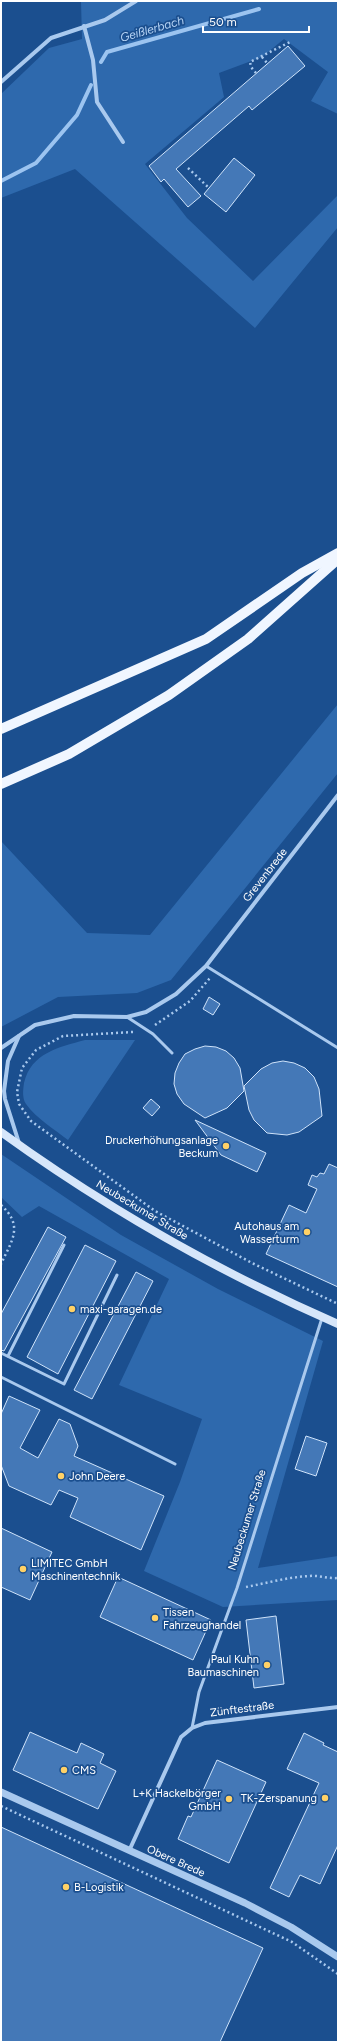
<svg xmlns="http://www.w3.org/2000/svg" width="339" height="2043" font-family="Figtree,sans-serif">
  <rect width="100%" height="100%" fill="#1b4f8f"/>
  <g fill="#2e69ad">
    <polygon points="81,1 338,1 338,114 311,101 328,72 284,39 262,57 219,73 224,97 145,164 187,218 253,281 338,195 338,227 255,328 75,169 1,198 1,94 49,48 82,39"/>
    <polygon points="338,704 338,773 171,980 137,993 58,997 1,1027 1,841 87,933 150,935"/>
    <path d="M 85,1040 L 135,1040 L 68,1140 C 54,1129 37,1119 26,1104 C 22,1098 23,1090 24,1083 C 31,1053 59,1047 85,1040 Z"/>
    <polygon points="1,1154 121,1235 218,1289 323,1341 258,1568 338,1556 338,1600 223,1607 144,1571 180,1482 202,1419 119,1385 169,1279 39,1206 22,1217 1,1197"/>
  </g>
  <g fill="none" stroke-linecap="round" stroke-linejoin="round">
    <g stroke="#9cc4f0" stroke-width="4">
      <polyline points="101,62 107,52 259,9"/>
      <polyline points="1,181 36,163 77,115 91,85"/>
    </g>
  </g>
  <g fill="#4478b7" stroke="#cfe3fa">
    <polygon points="288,46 305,66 252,110 249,106 176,169 201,196 188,207 164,179 161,182 149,166"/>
    <polygon points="234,158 255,175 226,212 204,194"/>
    <polygon points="209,997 220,1004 213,1015 203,1009"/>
    <polygon points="205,1046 216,1047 226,1051 234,1058 240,1068 244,1091 227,1108 205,1118 184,1104 177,1094 174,1084 175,1073 179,1063 185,1054 195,1049"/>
    <polygon points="283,1061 294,1063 305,1068 314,1077 319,1089 322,1116 299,1132 287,1135 267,1133 254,1120 249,1110 244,1086 261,1069 272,1063"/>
    <polygon points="151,1099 160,1107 152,1116 143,1108"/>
    <polygon points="195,1120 266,1153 257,1172 221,1155"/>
    <polygon points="329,1164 338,1168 338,1287 266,1254 289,1205 306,1213 317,1189 308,1185 312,1175 317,1177 320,1173 324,1174"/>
    <polygon points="48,1227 66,1237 4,1351 1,1350 1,1314"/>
    <polygon points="85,1245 116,1261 58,1374 27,1357"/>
    <polygon points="136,1272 153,1281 92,1399 74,1390"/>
    <polygon points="9,1396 40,1410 20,1448 38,1458 59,1419 70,1424 78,1446 74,1456 164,1496 141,1550 70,1517 78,1498 59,1490 51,1505 9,1486 1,1465 1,1414"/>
    <polygon points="306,1436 327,1443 316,1476 295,1469"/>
    <polygon points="1,1528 52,1552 30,1600 1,1587"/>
    <polygon points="118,1577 211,1620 193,1660 100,1617"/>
    <polygon points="276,1616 284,1684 254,1688 246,1620"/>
    <polygon points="30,1732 77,1753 81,1743 104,1754 100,1763 116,1771 98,1809 13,1770"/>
    <polygon points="304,1733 324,1743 323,1745 338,1752 338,1845 320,1884 300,1875 289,1897 270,1888 319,1783 287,1769"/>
    <polygon points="217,1760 266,1782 229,1863 178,1839 188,1816 191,1817"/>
    <polygon points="1,1827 263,1948 220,2042 1,2042"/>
  </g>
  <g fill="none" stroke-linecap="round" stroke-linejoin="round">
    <g stroke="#a9c9ee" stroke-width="2.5" stroke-dasharray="2 3" stroke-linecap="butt">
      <polyline points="262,57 267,63"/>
      <polyline points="256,73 251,67 250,62 292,41"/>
      <polyline points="188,168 209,188"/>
      <polyline points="155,1025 190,1001 210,978"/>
      <polyline points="133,1032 63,1036 36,1050 22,1068 17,1092 19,1104 31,1121 155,1211 252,1263 338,1304"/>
      <path d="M 1,1205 C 24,1226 12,1240 1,1264"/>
      <path d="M 246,1587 C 267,1583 288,1577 310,1576 C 319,1575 329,1579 338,1578"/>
      <polyline points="1,1806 292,1942 338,1974"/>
    </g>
    <g stroke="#a9c9ee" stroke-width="3">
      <polyline points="206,966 338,1048"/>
      <polyline points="127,1017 153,1034 172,1053"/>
      <polyline points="1,1353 64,1384 117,1275"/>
      <polyline points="8,1356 64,1245"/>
      <polyline points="1,1377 175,1464"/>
      <polyline points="192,1728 199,1692 237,1588 322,1318"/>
    </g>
    <g stroke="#a9c9ee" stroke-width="4">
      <polyline points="84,26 93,60 97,102 123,142"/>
      <polyline points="1,82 51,38 105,20 136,1"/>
      <polyline points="19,1036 8,1061 4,1091 5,1099 19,1143"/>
      <polyline points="1,1048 35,1025 74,1016 127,1017 146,1012 176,994 206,966 338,795"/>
      <polyline points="129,1851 181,1737 192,1728 205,1723 338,1707"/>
    </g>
    <polyline stroke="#a9c9ee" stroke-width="7" points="1,1792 245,1903 291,1927 338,1957"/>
    <path stroke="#d6e6fa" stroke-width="8" d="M 1,1132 C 106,1208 219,1272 338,1324"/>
    <g stroke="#f0f6ff" stroke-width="10">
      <polyline points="1,729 206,639 302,573 338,553"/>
      <polyline points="1,784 69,754 169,695 248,639 338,559"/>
    </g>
  </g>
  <g fill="#ffd166" stroke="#1b4f8f" stroke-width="1.5">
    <circle cx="226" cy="1146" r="4"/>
    <circle cx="307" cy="1232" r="4"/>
    <circle cx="72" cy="1309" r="4"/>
    <circle cx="61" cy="1476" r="4"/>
    <circle cx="23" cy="1569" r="4"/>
    <circle cx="155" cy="1618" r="4"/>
    <circle cx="267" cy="1665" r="4"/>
    <circle cx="64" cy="1770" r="4"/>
    <circle cx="325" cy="1798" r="4"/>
    <circle cx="229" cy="1799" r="4"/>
    <circle cx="66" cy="1887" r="4"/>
  </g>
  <g text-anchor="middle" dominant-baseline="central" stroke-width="3.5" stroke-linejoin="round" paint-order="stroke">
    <g font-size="11" fill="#fff" stroke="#1b4f8f">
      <text transform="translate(265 875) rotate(-52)">Grevenbrede</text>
      <text transform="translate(142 1210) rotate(31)">Neubeckumer Straße</text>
      <text transform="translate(247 1520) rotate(-73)">Neubeckumer Straße</text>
      <text transform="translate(242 1709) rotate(-7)">Zünftestraße</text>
      <text transform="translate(176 1861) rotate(24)">Obere Brede</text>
    </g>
    <g font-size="11" fill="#fff" stroke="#1b4f8f" text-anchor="start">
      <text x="218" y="1140" text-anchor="end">Druckerhöhungsanlage<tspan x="218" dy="13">Beckum</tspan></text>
      <text x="299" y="1226" text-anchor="end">Autohaus am<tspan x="299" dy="13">Wasserturm</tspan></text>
      <text x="80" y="1309">maxi-garagen.de</text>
      <text x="69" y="1476">John Deere</text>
      <text x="31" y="1563">LIMITEC GmbH<tspan x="31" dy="13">Maschinentechnik</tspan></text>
      <text x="163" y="1612">Tissen<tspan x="163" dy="13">Fahrzeughandel</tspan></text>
      <text x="259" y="1659" text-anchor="end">Paul Kuhn<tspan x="259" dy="13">Baumaschinen</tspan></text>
      <text x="72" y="1770">CMS</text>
      <text x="221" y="1793" text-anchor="end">L+K Hackelbörger<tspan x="221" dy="13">GmbH</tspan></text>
      <text x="317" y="1798" text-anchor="end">TK-Zerspanung</text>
      <text x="74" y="1887">B-Logistik</text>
    </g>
    <g font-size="12" font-style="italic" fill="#b5d3f5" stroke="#1b4f8f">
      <text transform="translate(152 29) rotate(-16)">Geißlerbach</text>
    </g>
  </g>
  <rect width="339" height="2043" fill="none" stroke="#ffffff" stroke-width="4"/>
  <path d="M203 26v6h106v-6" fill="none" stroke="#ffffff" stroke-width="2"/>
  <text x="209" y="26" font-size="12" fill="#ffffff" stroke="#1b4f8f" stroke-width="3" paint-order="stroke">50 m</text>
</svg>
